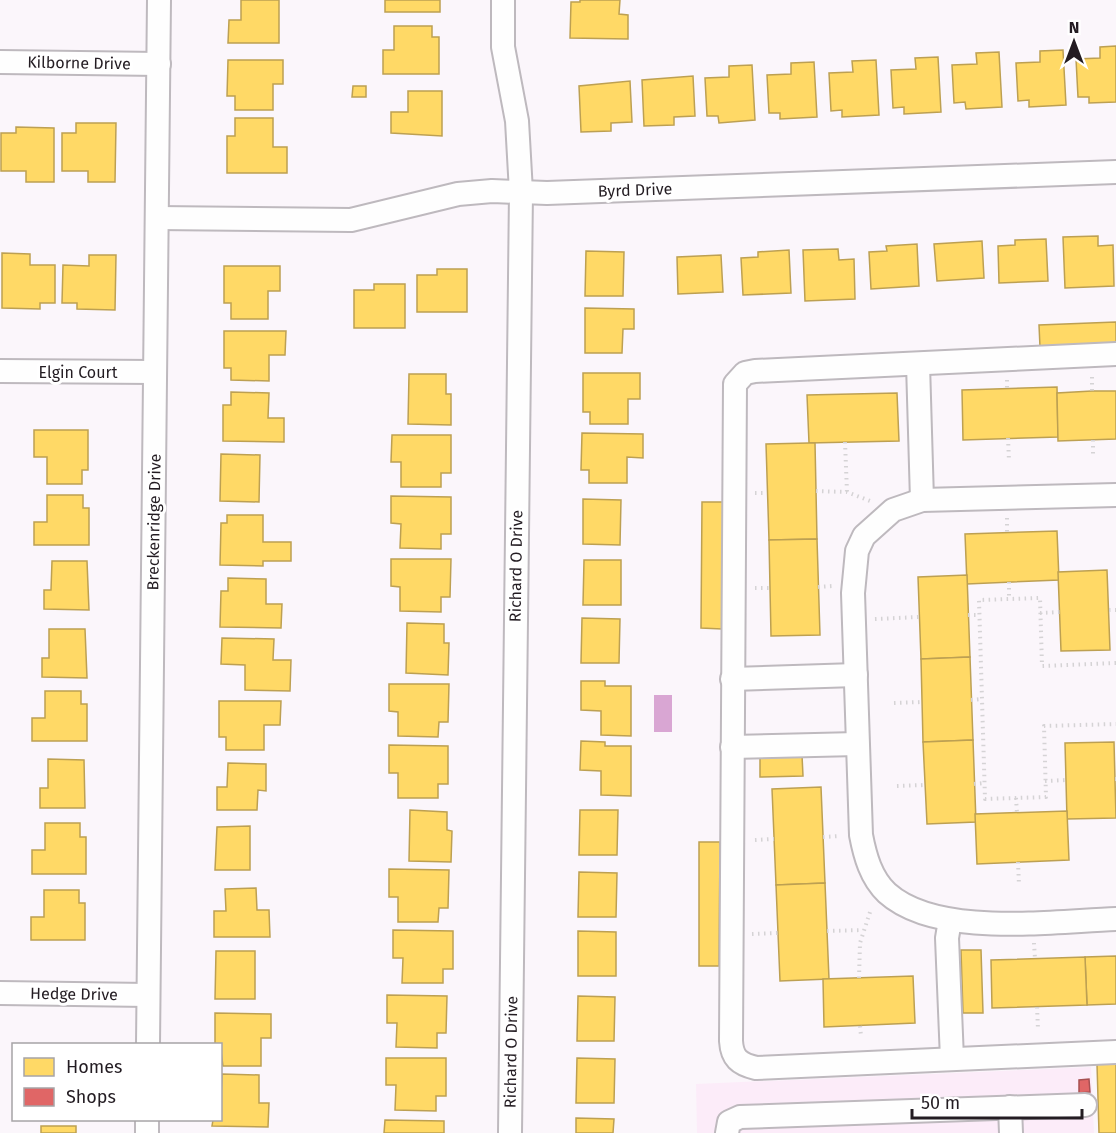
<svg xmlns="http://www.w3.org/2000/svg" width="1116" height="1133" font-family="'Fira Sans',sans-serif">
  <rect width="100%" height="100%" fill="#fbf6fb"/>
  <polygon fill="#fcecf9" points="1091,1067 1094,1133 697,1133 696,1084"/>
  <rect fill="#d9a6d3" x="654" y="695" width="18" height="37"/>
  <g fill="#ffd966" stroke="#bda052" stroke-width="1.5">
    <polygon points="241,0 279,0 279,43 228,43 229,20 241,20"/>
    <rect x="385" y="0" width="55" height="12"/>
    <polygon points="580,0 620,0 619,14 628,15 628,39 570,38 571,2 580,2"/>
    <polygon points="394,26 432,26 432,37 439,37 439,74 383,74 383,50 394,50"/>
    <polygon points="1116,46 1116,102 1089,103 1089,97 1078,97 1076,59 1100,58 1100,47"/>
    <polygon points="1063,50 1066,105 1029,107 1029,100 1018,101 1016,63 1040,62 1040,51"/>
    <polygon points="999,52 1002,107 966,109 965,102 954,103 952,65 977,64 976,53"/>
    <polygon points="938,57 941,112 904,114 904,107 893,108 891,70 916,69 915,58"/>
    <polygon points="228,60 283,60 283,84 273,84 273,110 235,110 235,96 227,96"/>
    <polygon points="876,60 879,115 842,117 842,110 831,111 829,73 853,72 852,61"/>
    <polygon points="814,62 817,117 780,119 780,113 769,113 767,75 791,74 791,63"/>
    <polygon points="752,65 755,120 719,123 718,116 707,116 705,78 729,77 729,66"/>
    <polygon points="693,76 695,116 674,117 674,125 644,126 642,80"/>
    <polygon points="630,81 632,122 611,123 611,131 581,132 579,86"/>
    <polygon points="353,86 366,86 366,97 352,97"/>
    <polygon points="408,91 442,91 442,136 391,133 391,112 408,112"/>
    <polygon points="235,118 273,118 273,147 287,147 287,173 227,173 227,136 235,136"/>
    <polygon points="76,123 116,123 115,182 88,182 88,171 62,171 62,133 76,133"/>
    <polygon points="16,127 54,128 54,182 26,182 26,171 1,171 1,133 16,133"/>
    <polygon points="1098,236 1098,246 1113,245 1114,286 1065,288 1063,237"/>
    <polygon points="1046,239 1048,281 999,283 998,246 1015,245 1015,240"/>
    <polygon points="982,241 984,278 937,281 934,244"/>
    <polygon points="917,244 919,286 871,289 869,252 887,251 886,246"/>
    <polygon points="838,249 839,260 854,259 855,299 805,301 803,250"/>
    <polygon points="789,250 791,293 743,295 741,258 758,257 758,252"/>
    <polygon points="586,251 624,252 623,296 585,296"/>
    <polygon points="2,253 30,254 30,265 55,265 55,303 40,303 40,309 2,308"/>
    <polygon points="89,255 116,255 115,310 77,309 77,303 62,303 63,265 89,266"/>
    <polygon points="721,255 723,292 678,294 677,257"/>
    <polygon points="224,266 280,266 280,291 268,291 268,319 231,319 231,303 224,303"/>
    <polygon points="437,269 467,269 467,312 417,312 417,275 437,275"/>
    <polygon points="374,284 405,284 405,328 354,328 354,290 374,290"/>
    <polygon points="585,308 634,309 634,329 623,329 622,353 585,353"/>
    <polygon points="1116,322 1116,344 1040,347 1039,325"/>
    <polygon points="224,331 286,331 285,355 269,355 269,381 231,380 231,368 224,368"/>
    <polygon points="583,373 640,373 640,399 628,399 628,424 590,424 590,412 583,412"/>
    <polygon points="409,374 446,374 446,394 451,394 451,425 408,424"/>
    <polygon points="1057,387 1058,437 963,440 962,390"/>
    <polygon points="1092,391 1116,391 1116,439 1058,441 1057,393"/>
    <polygon points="231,392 269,393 268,418 284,418 284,442 223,441 223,405 231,405"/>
    <polygon points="897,393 899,441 809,443 807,395"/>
    <polygon points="34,430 88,430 88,470 82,470 82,484 47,484 47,457 34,457"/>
    <polygon points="582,433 643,434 643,458 627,457 627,483 589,483 589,470 581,470"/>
    <polygon points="392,435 451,435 451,473 441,473 441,487 401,487 401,462 391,462"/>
    <polygon points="809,443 815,443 817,539 769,540 766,444"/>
    <polygon points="221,454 260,455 259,502 220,501"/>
    <polygon points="47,495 83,495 83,508 89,508 89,545 34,545 34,522 47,522"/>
    <polygon points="391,496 451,497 451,534 441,534 441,549 400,548 401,524 391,523"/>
    <polygon points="583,499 621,500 620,545 583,544"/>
    <polygon points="702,502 723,502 722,629 701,628"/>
    <polygon points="227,515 263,515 263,542 291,542 291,561 263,561 263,566 220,565 221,523 227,523"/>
    <polygon points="1057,531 1059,580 967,584 965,534"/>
    <polygon points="817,539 820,635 771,636 769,540"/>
    <polygon points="391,559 451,559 450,597 441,597 441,612 400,611 400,587 391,586"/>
    <polygon points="584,560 621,560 621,605 583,605"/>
    <polygon points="52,561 87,561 89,610 44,609 44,590 51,590"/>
    <polygon points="1107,570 1110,650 1061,651 1058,572"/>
    <polygon points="967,575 970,657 921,659 918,577"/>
    <polygon points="228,578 266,579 266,604 282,604 281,628 220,627 221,591 228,591"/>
    <polygon points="582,618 620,619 619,663 581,663"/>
    <polygon points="407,623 444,624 444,643 449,643 448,675 406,673"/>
    <polygon points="49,629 85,629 87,678 42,677 42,658 49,658"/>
    <polygon points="222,638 274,639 273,660 291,660 290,691 245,690 245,665 221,664"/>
    <polygon points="970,657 973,740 923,742 921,659"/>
    <polygon points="581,681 605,681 605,686 631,686 631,736 601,735 601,711 581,710"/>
    <polygon points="389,684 449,684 448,722 439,722 438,737 398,736 398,712 389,711"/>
    <polygon points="45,691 81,691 81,704 87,704 87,741 32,741 32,718 45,718"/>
    <polygon points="219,701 281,701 280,725 264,725 264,750 226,750 226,737 219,737"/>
    <polygon points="973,740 976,822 927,824 923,742"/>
    <polygon points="581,741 605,742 605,746 631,746 631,796 601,795 601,771 580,770"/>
    <polygon points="1114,742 1116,818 1067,819 1065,743"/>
    <polygon points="389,745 448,746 448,784 438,784 438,798 398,798 398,773 389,773"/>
    <polygon points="802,755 803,776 760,777 760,756"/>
    <polygon points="48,759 84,760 85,808 40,808 40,788 48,788"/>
    <polygon points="228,763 266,764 266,791 258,790 257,810 217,810 217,787 227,787"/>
    <polygon points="821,787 825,883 776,885 772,789"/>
    <polygon points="410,810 447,812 447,830 452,831 451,862 409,861"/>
    <polygon points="580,810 618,810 617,855 579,855"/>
    <polygon points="1067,811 1069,860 977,864 975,814"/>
    <polygon points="45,823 80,823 80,837 86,837 86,874 32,874 32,850 45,850"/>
    <polygon points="250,826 250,870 215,870 217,827"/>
    <polygon points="699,842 720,842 719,966 699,966"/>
    <polygon points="389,869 449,870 448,908 439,908 438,922 398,922 398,897 389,897"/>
    <polygon points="579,872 617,873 616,917 578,917"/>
    <polygon points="825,883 829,979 780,981 776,885"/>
    <polygon points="256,888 257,910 269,910 270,937 214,937 214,911 226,911 225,889"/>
    <polygon points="44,890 79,890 79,903 85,903 85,940 31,940 31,917 44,917"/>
    <polygon points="393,930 453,931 453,969 443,969 443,983 402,983 403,958 393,958"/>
    <polygon points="578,931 616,932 616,976 578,976"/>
    <polygon points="961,950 981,950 983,1013 963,1013"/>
    <polygon points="216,951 255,951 255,999 215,999"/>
    <polygon points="1116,956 1116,1004 1087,1005 1085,957"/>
    <polygon points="1085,957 1087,1005 992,1008 991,960"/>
    <polygon points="913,976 915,1023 824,1027 823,979"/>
    <polygon points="387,995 447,996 446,1033 437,1033 437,1048 396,1047 397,1023 387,1023"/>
    <polygon points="578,996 615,997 614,1041 577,1041"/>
    <polygon points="215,1013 271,1014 271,1038 261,1038 261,1066 223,1066 220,1044 215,1044"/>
    <polygon points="386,1058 446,1058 446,1096 436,1096 436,1111 395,1110 396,1085 386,1085"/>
    <polygon points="577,1058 615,1059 614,1103 576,1103"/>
    <polygon points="1116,1063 1116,1133 1099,1133 1097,1064"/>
    <polygon points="222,1074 259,1075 259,1103 269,1103 268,1127 212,1126 213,1120 220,1120"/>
    <polygon points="576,1118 614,1119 613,1133 576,1133"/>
    <polygon points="385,1120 444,1121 444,1133 384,1133"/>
    <rect x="41" y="1126" width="35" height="7"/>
  </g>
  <polygon fill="#e06666" stroke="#a75052" stroke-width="1.5" points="1089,1079 1090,1092 1079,1093 1079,1080"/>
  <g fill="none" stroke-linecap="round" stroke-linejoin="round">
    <g stroke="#beb9be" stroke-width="26">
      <g id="minor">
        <polyline points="503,0 503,47 517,121 521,192 510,1133"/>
        <polyline points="0,62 159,64"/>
        <polyline points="157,218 351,220 458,194 492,191 547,193 1116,172"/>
        <path d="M 1116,354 L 755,371 L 745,373 L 735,384 L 731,1041 C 732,1058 739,1064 756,1068 L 1116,1052"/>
        <polyline points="918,364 922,500"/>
        <polyline points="0,371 155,372"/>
        <path d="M 1116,495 L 922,500 L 893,510 L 864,536 L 857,551 L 853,593 L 861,835 C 865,856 871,878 887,893 C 937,938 1053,921 1116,919"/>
        <polyline points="732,679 856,675"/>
        <polyline points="732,747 857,744"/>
        <polyline points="950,920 947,938 952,1059"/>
        <polyline points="0,993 148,995"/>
        <polyline points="148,1044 159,0"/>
        <polyline points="1010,1107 1011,1133"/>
        <polyline points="147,1133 147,1120"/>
        <polyline points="727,1133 729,1122 740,1117 1085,1105"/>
      </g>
    </g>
    <g stroke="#d5d3d5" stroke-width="4" stroke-dasharray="1.5 4.5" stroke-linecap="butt">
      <polyline points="1092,377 1092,391"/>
      <polyline points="1007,380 1007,389"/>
      <polyline points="1008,438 1009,461"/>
      <polyline points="1093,440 1093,458"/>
      <polyline points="845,442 847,492"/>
      <polyline points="816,491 847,492 870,501"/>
      <polyline points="755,493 767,493"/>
      <polyline points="1007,518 1007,533"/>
      <polyline points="1009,582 1009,599"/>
      <polyline points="818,587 833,586"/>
      <polyline points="755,588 770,588"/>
      <polyline points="1109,610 1116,610"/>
      <polyline points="1040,613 1060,612"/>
      <polyline points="968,615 979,615"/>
      <polyline points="875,619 919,617"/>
      <polyline points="1116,663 1042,666 1040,598 979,600 985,799 1046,797 1044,726 1116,724"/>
      <polyline points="971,700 982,699"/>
      <polyline points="894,703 922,702"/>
      <polyline points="1115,779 1116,779"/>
      <polyline points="1045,781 1066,780"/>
      <polyline points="974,784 984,783"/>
      <polyline points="897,786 925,785"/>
      <polyline points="1016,798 1017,813"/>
      <polyline points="823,837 840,836"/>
      <polyline points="755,840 774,839"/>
      <polyline points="1018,862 1019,885"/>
      <polyline points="827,931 863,930"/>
      <polyline points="752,934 778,933"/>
      <polyline points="1034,943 1035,959"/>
      <polyline points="859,978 860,943 871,909"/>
      <polyline points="1037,1007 1038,1029"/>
      <polyline points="860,1026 861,1036"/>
    </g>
    <use href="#minor" stroke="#fefefe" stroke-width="22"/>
  </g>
  <g text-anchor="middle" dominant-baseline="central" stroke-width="6" stroke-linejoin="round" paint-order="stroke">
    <g font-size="16" fill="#231c22" stroke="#fff">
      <text transform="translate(79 63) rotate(1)">Kilborne Drive</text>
      <text transform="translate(635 190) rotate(-2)">Byrd Drive</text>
      <text x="78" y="372">Elgin Court</text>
      <text transform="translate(154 522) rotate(-89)">Breckenridge Drive</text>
      <text transform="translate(516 566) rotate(-89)">Richard O Drive</text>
      <text transform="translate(74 994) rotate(1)">Hedge Drive</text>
      <text transform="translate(511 1052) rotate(-89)">Richard O Drive</text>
    </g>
  </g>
  <rect x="12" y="1043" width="210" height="78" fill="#ffffff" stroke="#a7a4a7" stroke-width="1.5"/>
  <rect x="24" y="1058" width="30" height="18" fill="#ffd966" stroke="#a7a4a7" stroke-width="1.5"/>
  <text x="66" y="1073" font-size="18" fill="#231c22">Homes</text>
  <rect x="24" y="1088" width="30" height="18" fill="#e06666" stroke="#a7a4a7" stroke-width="1.5"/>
  <text x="66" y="1103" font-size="18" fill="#231c22">Shops</text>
  <g transform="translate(1074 42)" stroke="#ffffff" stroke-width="4.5" paint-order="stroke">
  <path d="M0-4.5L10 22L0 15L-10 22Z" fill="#231c22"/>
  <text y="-9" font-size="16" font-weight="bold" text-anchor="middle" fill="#231c22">N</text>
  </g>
  <path d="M912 1109v9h170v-9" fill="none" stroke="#231c22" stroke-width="3"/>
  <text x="921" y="1109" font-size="18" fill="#231c22" stroke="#ffffff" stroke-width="4.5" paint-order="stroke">50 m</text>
</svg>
